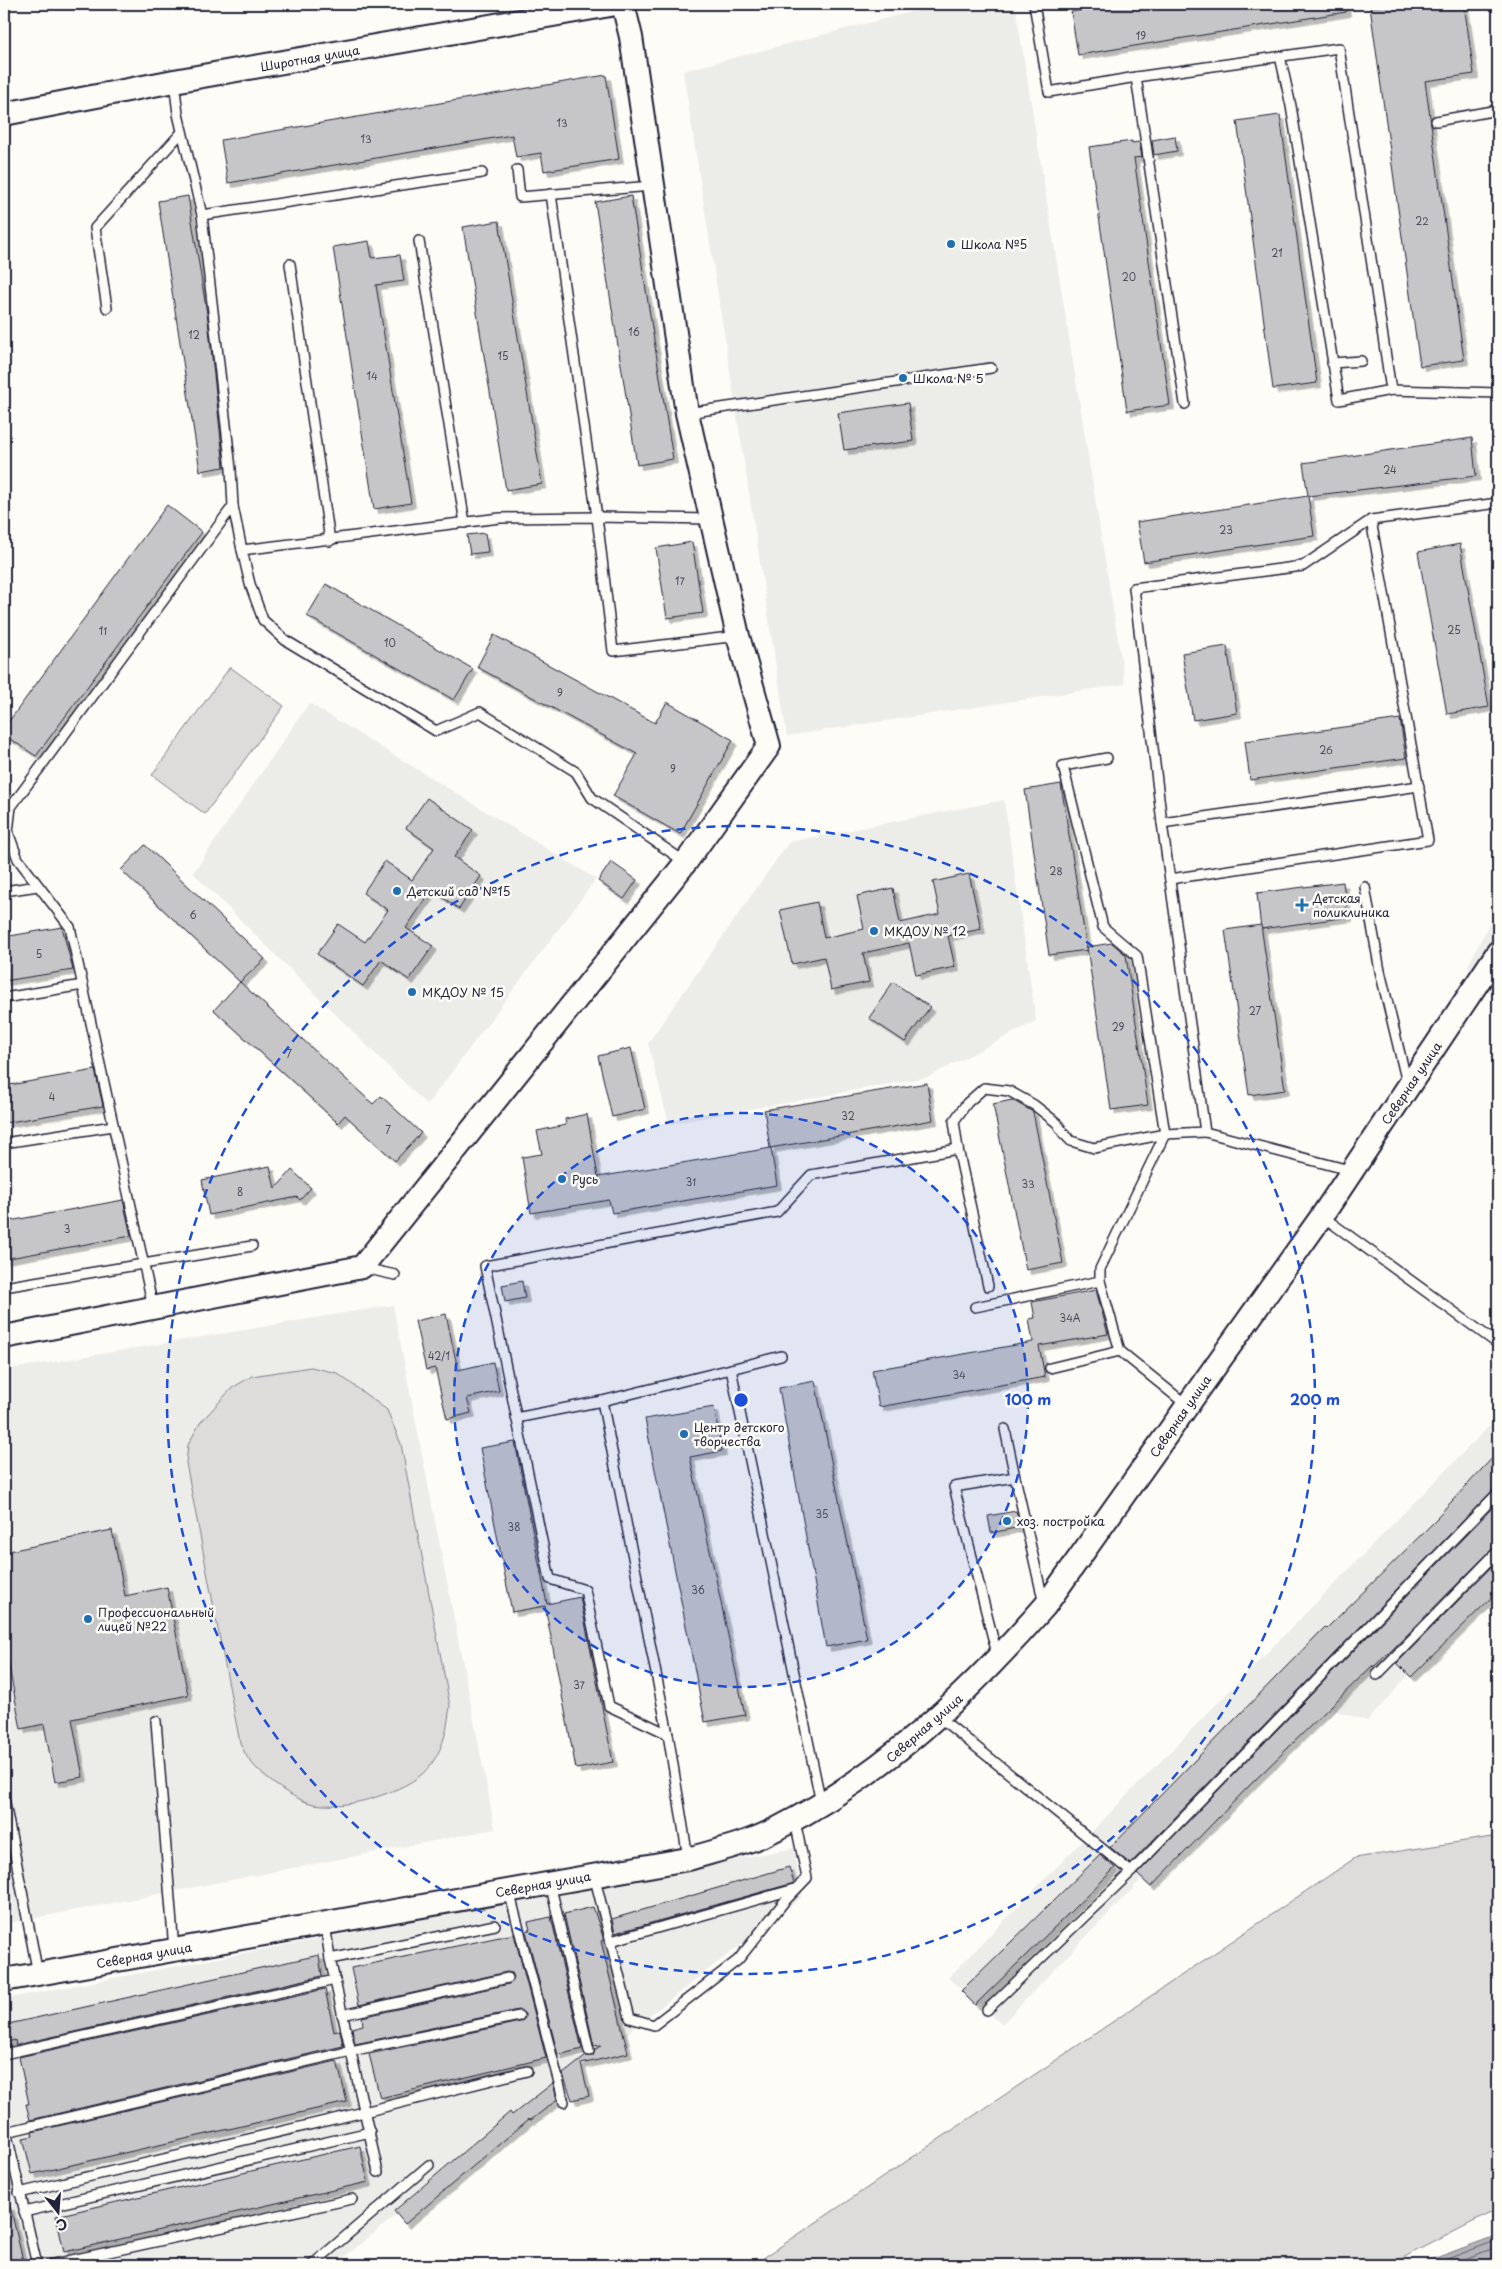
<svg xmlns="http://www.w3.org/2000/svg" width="1502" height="2269" font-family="'Playpen Sans',sans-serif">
  <defs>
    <filter id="shadow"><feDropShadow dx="4.5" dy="4.5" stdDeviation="0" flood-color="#0004"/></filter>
  </defs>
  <rect width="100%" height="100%" fill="#fdfcf7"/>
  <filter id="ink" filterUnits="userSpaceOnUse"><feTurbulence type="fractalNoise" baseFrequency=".02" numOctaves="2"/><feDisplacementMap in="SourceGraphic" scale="10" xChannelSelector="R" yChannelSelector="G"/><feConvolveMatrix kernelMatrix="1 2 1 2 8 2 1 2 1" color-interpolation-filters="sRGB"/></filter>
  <g filter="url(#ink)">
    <g fill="#ecece9">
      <polygon points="942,4 1015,4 1125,684 787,736 683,71"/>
      <polygon points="309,703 596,879 427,1105 193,873"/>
      <polygon points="1004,800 1036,1021 928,1077 669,1124 648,1043 789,842"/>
      <polygon points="1498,906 1498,1000 1468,966"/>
      <polygon points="393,1305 495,1829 4,1924 4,1370"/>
      <polygon points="1498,1417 1498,1577 1367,1721 1312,1703 1002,2024 948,1978"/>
      <polygon points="794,1848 802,1897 573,2075 334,2265 4,2265 4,1999"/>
    </g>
    <g fill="#dddcdb" stroke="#807f8b">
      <polygon points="230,667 284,706 205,814 152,775"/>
      <path d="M 311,1367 L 337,1373 L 387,1410 L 401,1444 L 450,1706 C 447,1727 445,1745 432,1763 C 421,1779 403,1787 385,1794 C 364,1802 336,1808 314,1804 C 295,1801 262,1777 251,1762 C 246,1757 243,1749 240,1743 L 186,1463 L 188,1445 L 200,1423 L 232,1388 L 252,1376 Z"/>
      <polygon points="1498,1836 1498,2209 1390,2265 753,2265 1355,1858"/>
    </g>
    <polygon fill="#b2b2b7" stroke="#787885" points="1498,2235 1498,2265 1417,2265 1422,2263"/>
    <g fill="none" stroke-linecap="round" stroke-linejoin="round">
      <g stroke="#5c5c6d" stroke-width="1">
        <polyline points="1431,2265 1498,2240"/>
        <polyline points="1449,2265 1498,2247"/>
      </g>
    </g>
    <g fill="#c6c6c8" stroke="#22223b" filter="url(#shadow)">
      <polygon points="1122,4 1345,4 1346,12 1078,55 1071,12"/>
      <polygon points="1393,4 1464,4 1474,74 1425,81 1464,360 1420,366 1370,7"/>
      <polygon points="606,75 619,159 544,171 541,153 516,157 512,135 228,183 221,140"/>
      <polygon points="1280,115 1317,383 1273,389 1237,121"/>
      <polygon points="1175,136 1177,151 1154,155 1152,140"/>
      <polygon points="1132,141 1132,143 1139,142 1142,157 1134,158 1170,405 1127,411 1089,147"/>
      <polygon points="188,196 208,320 224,467 200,471 158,201"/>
      <polygon points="631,196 673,459 637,465 595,202"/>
      <polygon points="499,221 542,484 506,490 463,227"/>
      <polygon points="369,241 372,258 400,255 404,281 376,285 411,503 374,509 333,247"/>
      <polygon points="908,403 913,441 844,450 838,413"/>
      <polygon points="1472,438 1476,476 1308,496 1303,463"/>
      <polygon points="1308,496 1314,536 1144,562 1137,522"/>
      <polygon points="167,505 202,532 36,756 4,735 4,728"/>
      <polygon points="485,533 488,552 470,554 467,535"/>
      <polygon points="692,542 703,613 667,618 656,548"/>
      <polygon points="1460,544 1489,707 1447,714 1418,552"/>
      <polygon points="326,584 473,669 454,700 307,616"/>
      <polygon points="494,635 655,723 667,702 733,740 680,834 613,796 637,754 477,667"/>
      <polygon points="1227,646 1237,713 1193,720 1182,653"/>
      <polygon points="1400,719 1406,758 1250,780 1245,741"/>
      <polygon points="1061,784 1087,950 1049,955 1025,790"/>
      <polygon points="427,798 473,830 454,857 481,876 459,909 432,890 406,928 433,946 409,980 381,960 363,986 317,954 338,924 365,942 388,910 363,893 385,861 412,880 434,848 406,828"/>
      <polygon points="145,845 265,959 240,982 121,870"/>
      <polygon points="611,862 637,880 624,899 598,881"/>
      <polygon points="969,874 981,929 948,936 955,967 916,975 909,943 863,953 869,982 831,990 824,957 792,964 780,910 817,902 824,938 864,929 857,896 893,888 900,923 940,914 933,882"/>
      <polygon points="1343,882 1348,917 1261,929 1257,893"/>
      <polygon points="1261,925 1285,1090 1249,1095 1225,930"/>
      <polygon points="62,927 73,970 4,981 4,937"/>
      <polygon points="1112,943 1126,955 1148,1105 1111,1110 1087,947"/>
      <polygon points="240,982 373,1104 381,1096 421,1133 395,1161 345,1115 338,1123 214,1010"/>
      <polygon points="893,982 930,1007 905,1042 869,1018"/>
      <polygon points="631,1048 645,1109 612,1117 598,1056"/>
      <polygon points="95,1070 103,1106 4,1123 4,1086"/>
      <polygon points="927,1083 933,1120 770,1148 764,1110"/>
      <polygon points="1012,1100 1033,1112 1063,1263 1026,1270 993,1104"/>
      <polygon points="587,1114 598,1177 771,1148 777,1185 612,1213 609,1200 531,1213 522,1157 542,1154 537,1131 566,1125 565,1119"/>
      <polygon points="270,1166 275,1189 292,1170 311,1188 300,1200 297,1197 209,1215 202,1180"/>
      <polygon points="123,1200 131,1236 4,1259 4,1222"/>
      <polygon points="522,1281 525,1298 505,1302 502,1285"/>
      <polygon points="1096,1290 1108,1334 1039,1346 1045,1377 879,1407 872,1370 1033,1342 1029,1319 1035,1318 1032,1302"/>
      <polygon points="446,1314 458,1370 493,1362 499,1391 467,1398 471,1413 447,1419 435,1368 426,1370 415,1321"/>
      <polygon points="815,1381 867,1639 826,1647 779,1388"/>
      <polygon points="714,1407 722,1451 690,1457 745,1715 705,1722 645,1419"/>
      <polygon points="515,1442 547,1604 580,1597 613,1762 576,1769 545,1606 512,1612 480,1448"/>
      <polygon points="1498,1452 1498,1487 1494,1489 1130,1864 1110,1847 1325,1627 1327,1628 1438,1518 1437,1517"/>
      <polygon points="1498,1502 1498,1545 1494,1547 1388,1654 1387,1653 1374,1667 1373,1665 1251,1784 1151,1887 1137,1874"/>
      <polygon points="1016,1511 1020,1527 991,1533 988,1516"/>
      <polygon points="112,1530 125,1596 167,1587 188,1695 72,1719 83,1777 55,1782 44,1724 21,1729 4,1641 4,1552"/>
      <polygon points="1498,1560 1498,1591 1411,1677 1397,1663"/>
      <polygon points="1100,1855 1115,1868 975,2005 961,1991"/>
      <polygon points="789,1867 794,1883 615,1933 612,1919"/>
      <polygon points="593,1907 604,1940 601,1941 628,2053 581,2064 589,2096 572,2100 563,2074 586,2056 593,2056 595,2050 601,2045 594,2046 564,1914"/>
      <polygon points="551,1917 582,2049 558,2055 526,1931 530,1930 528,1922"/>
      <polygon points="514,1934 546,2058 380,2098 369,2054 520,2022 525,2018 525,2014 518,2010 355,2044 352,2028 363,2025 362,2017 509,1984 514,1977 512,1973 507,1972 359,2005 351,1968"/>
      <polygon points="319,1955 322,1976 16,2045 15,2040 4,2043 4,2025"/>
      <polygon points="325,1989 334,2032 340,2030 343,2046 30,2120 26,2104 29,2104 19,2057"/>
      <polygon points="337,2061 347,2102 32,2174 23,2138 33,2136 32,2132"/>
      <polygon points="553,2083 557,2100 531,2120 529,2119 405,2224 394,2211 510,2112 512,2115"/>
      <polygon points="360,2146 368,2182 64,2252 56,2216"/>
      <polygon points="4,2206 10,2206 24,2265 4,2265"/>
    </g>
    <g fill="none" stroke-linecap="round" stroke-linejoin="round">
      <g stroke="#22223b" stroke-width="12">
        <g id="service">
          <polyline points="1034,4 1049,92 1136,77 1185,404"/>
          <polyline points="1280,56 1291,106 1339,400 1391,390 1498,393"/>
          <polyline points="1136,77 1339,48 1391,390"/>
          <polyline points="174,81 178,114 202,215 231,469 233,506 242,550 250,584 263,620 285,640 436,731 480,712 576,772 592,798 685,862"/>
          <polyline points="1436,121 1498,110"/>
          <polyline points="517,170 520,197 652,186"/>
          <polyline points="551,194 597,517 613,651 738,636"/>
          <polyline points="202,215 482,173"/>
          <polyline points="419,241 465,523"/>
          <polyline points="290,264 330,541"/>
          <polyline points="107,308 95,228 182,132"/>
          <polyline points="1332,363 1361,361"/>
          <polyline points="687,413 991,368"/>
          <polyline points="242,550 500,518 597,517 710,519"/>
          <polyline points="1107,758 1063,766 1103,927 1137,956 1165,1134 1100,1269 1100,1281 1120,1351 1188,1406"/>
          <polyline points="1162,823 1419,786"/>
          <polyline points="1170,879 1428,840 1371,520 1498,503"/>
          <polyline points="1365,887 1380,971 1407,1083"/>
          <polyline points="4,891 38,886"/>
          <polyline points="4,998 83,985"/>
          <polyline points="1205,1132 1353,1171"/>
          <polyline points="4,1143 113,1126"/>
          <polyline points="958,1149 954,1121 967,1103 984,1088 1009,1091 1034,1105 1057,1123 1064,1134 1071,1141 1094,1148 1165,1134 1205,1132 1162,823 1134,588 1303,566 1371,520"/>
          <polyline points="1322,1216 1498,1344"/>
          <polyline points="364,1268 395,1275"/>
          <polyline points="4,1287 252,1246"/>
          <polyline points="153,1307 70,927 18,859 8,832 11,807 233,506"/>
          <polyline points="975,1307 1100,1281"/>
          <polyline points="1050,1368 1120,1351"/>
          <polyline points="731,1369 781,1356"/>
          <polyline points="516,1418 602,1401"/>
          <polyline points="1015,1477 1044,1604"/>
          <polyline points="997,1654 954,1487 1015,1477 1005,1429"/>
          <polyline points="1377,1675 1498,1551"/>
          <polyline points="939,1717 1131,1872"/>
          <polyline points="156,1721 174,1950"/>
          <polyline points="668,1734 609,1706 585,1590 550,1579 485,1266 777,1212 811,1175 958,1149 988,1286"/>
          <polyline points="4,1798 38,1974"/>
          <polyline points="688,1858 668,1734 602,1401 731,1369 821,1803"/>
          <polyline points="594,1875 630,2018 654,2025 738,1960 784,1902 807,1878 795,1821"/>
          <polyline points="550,1883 589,2051"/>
          <polyline points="509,1891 564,2102"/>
          <polyline points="325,1923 330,1959 378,2172"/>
          <polyline points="611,1941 795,1889"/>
          <polyline points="330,1959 495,1925"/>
          <polyline points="987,2010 1131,1872 1498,1493"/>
          <polyline points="342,2015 508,1978"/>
          <polyline points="4,2054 335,1980"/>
          <polyline points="4,2122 37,2265"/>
          <polyline points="6,2132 351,2051 519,2016"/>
          <polyline points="19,2193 364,2112 527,2071"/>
          <polyline points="24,2212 370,2132"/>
          <polyline points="49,2265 352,2199"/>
          <polyline points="312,2265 429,2165"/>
        </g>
      </g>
      <g stroke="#22223b" stroke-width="26">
        <g id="tertiary">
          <polyline points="4,114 174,81 616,4"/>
          <polyline points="4,1337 362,1267 686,862 769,746 738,636 687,413 631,37 623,4"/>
          <path d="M 4,1980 L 688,1859 C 719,1850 750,1843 778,1828 C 883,1775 968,1694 1045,1606 L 1322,1216 L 1498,952"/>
        </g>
      </g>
      <use href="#service" stroke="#fdfcf7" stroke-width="9"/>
      <use href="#tertiary" stroke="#fdfcf7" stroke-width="22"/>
    </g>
  </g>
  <circle cx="741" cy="1400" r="287" fill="#1d4ed8" fill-opacity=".12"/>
  <g fill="none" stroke="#1d4ed8" stroke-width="2.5" stroke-dasharray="9 6">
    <circle cx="741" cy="1400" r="287"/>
    <circle cx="741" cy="1400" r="574"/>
  </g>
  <g fill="#1f6fb2" stroke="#fdfcf7" stroke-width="2">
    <circle cx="951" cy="244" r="5"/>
    <circle cx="903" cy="378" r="5"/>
    <circle cx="397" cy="891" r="5"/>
    <path d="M1299.5 897.5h5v5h5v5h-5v5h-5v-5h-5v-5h5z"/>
    <circle cx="874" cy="931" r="5"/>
    <circle cx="412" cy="992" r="5"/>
    <circle cx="562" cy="1179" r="5"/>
    <circle cx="684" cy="1434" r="5"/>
    <circle cx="1007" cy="1521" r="5"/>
    <circle cx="88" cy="1619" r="5"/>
  </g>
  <g text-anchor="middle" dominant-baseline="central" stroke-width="5" stroke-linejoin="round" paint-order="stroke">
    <g font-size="10" fill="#4b4b5e">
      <text x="1141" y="35">19</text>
      <text x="562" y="122">13</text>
      <text x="366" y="138">13</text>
      <text x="1422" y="220">22</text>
      <text x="1277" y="252">21</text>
      <text x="1129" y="276">20</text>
      <text x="634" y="331">16</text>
      <text x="194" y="334">12</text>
      <text x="503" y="355">15</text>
      <text x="372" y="375">14</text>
      <text x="1390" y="469">24</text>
      <text x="1226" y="529">23</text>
      <text x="680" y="580">17</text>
      <text x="1454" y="629">25</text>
      <text x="103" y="630">11</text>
      <text x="390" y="642">10</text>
      <text x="560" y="692">9</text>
      <text x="1326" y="749">26</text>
      <text x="673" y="768">9</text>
      <text x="1056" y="870">28</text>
      <text x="193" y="914">6</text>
      <text x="39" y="953">5</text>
      <text x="1255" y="1010">27</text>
      <text x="1118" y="1026">29</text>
      <text x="289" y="1053">7</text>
      <text x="52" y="1096">4</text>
      <text x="848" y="1115">32</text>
      <text x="388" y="1129">7</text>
      <text x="691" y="1181">31</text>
      <text x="1028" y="1183">33</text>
      <text x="240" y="1191">8</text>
      <text x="67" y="1228">3</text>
      <text x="1070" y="1317">34А</text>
      <text x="439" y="1355">42/1</text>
      <text x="959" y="1374">34</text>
      <text x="822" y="1513">35</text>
      <text x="514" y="1526">38</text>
      <text x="698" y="1589">36</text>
      <text x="579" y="1684">37</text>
    </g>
    <g font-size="12" fill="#22223b" stroke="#fdfcf7">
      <text transform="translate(310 58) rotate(-10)">Широтная улица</text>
      <text transform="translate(1411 1083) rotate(-56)">Северная улица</text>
      <text transform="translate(1180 1416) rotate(-55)">Северная улица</text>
      <text transform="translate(924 1728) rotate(-41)">Северная улица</text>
      <text transform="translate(543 1884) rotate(-10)">Северная улица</text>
      <text transform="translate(144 1955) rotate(-10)">Северная улица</text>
    </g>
    <g font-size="12" fill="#22223b" stroke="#fdfcf7" text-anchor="start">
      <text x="961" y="244">Школа №5</text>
      <text x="913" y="378">Школа № 5</text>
      <text x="407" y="891">Детский сад №15</text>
      <text x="1313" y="898">Детская<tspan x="1313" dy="14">поликлиника</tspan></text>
      <text x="884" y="931">МКДОУ № 12</text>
      <text x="422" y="992">МКДОУ № 15</text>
      <text x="572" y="1179">Русь</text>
      <text x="694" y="1427">Центр детского<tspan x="694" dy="14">творчества</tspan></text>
      <text x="1017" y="1521">хоз. постройка</text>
      <text x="98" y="1612">Профессиональный<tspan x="98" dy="14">лицей №22</tspan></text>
    </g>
  </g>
  <circle cx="741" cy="1400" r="8" fill="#1d4ed8" stroke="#fdfcf7" stroke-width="2.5"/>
  <g font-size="15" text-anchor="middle" font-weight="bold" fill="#1d4ed8" stroke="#fdfcf7" stroke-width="5" stroke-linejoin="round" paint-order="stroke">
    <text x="1028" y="1405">100 m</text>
    <text x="1315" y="1405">200 m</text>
  </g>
  <rect width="1502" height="2269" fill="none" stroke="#fdfcf7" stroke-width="20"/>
  <rect x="10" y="10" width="1482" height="2249" fill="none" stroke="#22223b" stroke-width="2" filter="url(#ink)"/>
  <g transform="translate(58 2212) rotate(163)" stroke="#fdfcf7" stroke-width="4" paint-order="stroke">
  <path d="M0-4L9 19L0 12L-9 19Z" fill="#22223b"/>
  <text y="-8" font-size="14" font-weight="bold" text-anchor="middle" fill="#22223b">С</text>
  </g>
</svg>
